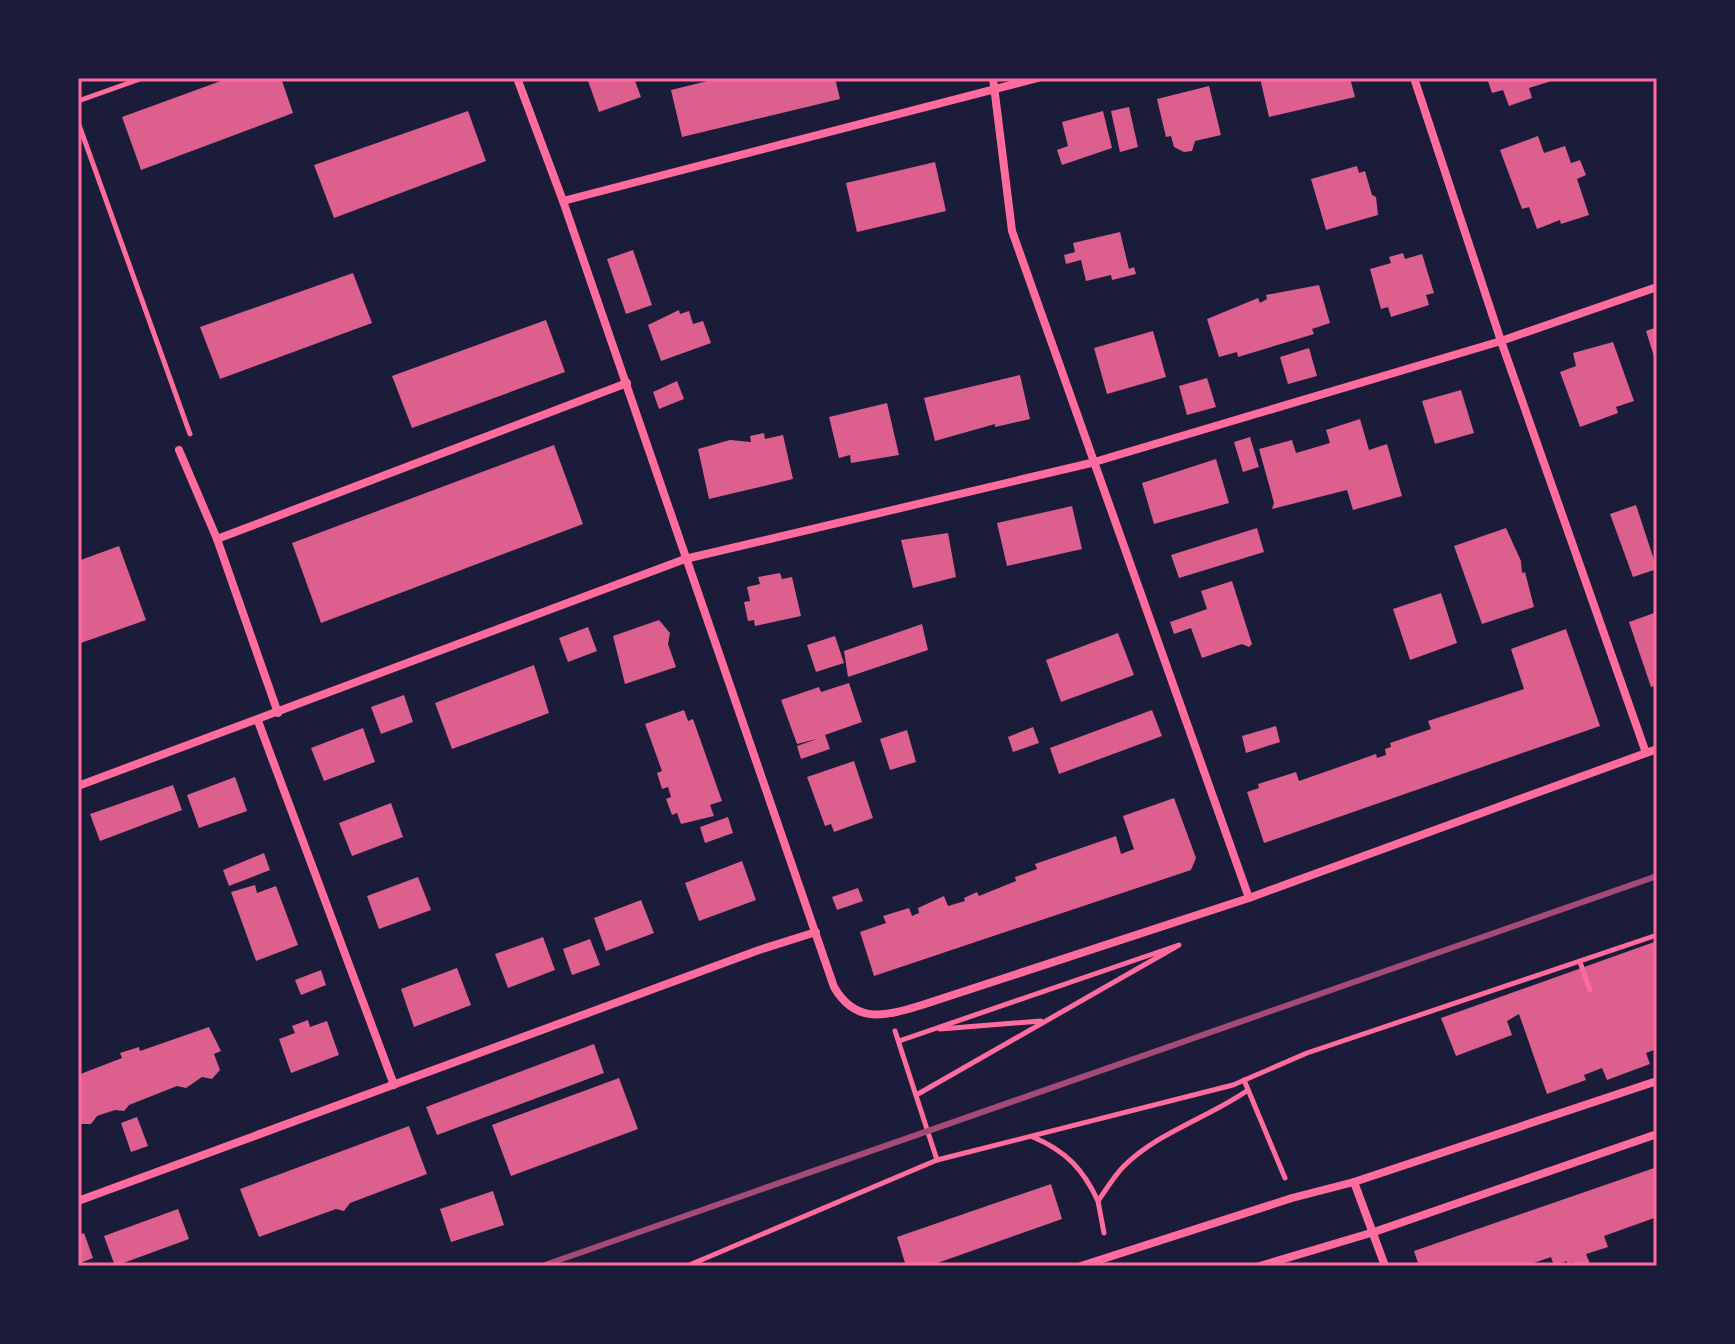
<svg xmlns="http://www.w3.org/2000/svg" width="1735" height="1344" font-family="Overpass,sans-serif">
  <rect width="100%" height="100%" fill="#1b1b3a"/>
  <g fill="#dd5f8e">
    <polygon points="229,78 281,78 293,113 141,170 122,117"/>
    <polygon points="587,78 634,78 641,97 599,112"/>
    <polygon points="720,78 835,78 840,99 682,137 671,90"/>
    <polygon points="1260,78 1350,78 1355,97 1269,117"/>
    <polygon points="1487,78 1558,78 1558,79 1529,88 1532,98 1509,106 1503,90 1492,93"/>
    <polygon points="1209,86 1221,135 1195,141 1192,151 1184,152 1174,147 1171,136 1166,137 1157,99"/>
    <polygon points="1129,107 1138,147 1120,152 1111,111"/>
    <polygon points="468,111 486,161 334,218 314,165"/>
    <polygon points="1103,111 1112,148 1062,165 1057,150 1068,146 1062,122"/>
    <polygon points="1538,136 1544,153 1565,146 1571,163 1580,160 1586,175 1577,179 1589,215 1561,224 1560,220 1537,229 1529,207 1522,209 1500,150"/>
    <polygon points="935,162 946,211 857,232 846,183"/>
    <polygon points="1357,166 1359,173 1365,171 1372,195 1376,197 1378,215 1326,230 1311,179"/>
    <polygon points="1120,232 1129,269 1134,267 1136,274 1112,280 1111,275 1086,281 1081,260 1066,264 1064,255 1075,252 1073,243"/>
    <polygon points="633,250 652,305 626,314 607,259"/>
    <polygon points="1403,253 1405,259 1422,254 1434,293 1426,295 1429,305 1391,317 1388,307 1381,309 1370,269 1391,263 1389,257"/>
    <polygon points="353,273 372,323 220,379 200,327"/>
    <polygon points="1319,285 1330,323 1312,329 1314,334 1238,357 1237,352 1219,357 1207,319 1258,298 1260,303 1267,299 1266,295"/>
    <polygon points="679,310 680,314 689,311 693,324 703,321 711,343 661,361 648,325"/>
    <polygon points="546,320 565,372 412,428 392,376"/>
    <polygon points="1657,327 1657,366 1646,331"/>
    <polygon points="1153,331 1166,377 1107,394 1094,348"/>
    <polygon points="1613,342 1634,401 1616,407 1618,413 1580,427 1560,372 1576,366 1573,353"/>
    <polygon points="1309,348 1317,376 1288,384 1280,357"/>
    <polygon points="1020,375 1030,419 995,427 995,424 935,441 924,398"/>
    <polygon points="1207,378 1216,407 1187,415 1179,386"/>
    <polygon points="677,381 684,399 659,409 653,392"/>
    <polygon points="1461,390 1474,433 1435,444 1422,401"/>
    <polygon points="887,403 899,455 851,463 850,455 839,458 829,417"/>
    <polygon points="1360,419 1369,450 1387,444 1402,496 1353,510 1347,490 1272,509 1274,503 1259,449 1292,440 1296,453 1330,443 1326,430"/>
    <polygon points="764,433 765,439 783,435 793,479 709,499 698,449 730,440 751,442 750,436"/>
    <polygon points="1250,437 1259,467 1243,472 1234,442"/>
    <polygon points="554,445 583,524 321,623 292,543"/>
    <polygon points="1216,459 1229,503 1154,524 1142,483"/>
    <polygon points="1636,505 1657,569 1633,577 1610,514"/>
    <polygon points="1072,506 1082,549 1007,566 997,523"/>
    <polygon points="1257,528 1264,552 1179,578 1171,555"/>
    <polygon points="1506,528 1521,561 1522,573 1525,572 1534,607 1482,624 1454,546"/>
    <polygon points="948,533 956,577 913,588 901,540"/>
    <polygon points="119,546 146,620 78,644 78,561"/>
    <polygon points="780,573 782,579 792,577 801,616 755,626 754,620 748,621 744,602 750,601 747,587 760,584 758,577"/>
    <polygon points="1232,581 1252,644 1249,647 1242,644 1202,658 1191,628 1174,634 1170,622 1207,609 1201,591"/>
    <polygon points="1441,593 1457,643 1410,660 1393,609"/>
    <polygon points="1657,612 1657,685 1651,687 1629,622"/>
    <polygon points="659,620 670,633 668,644 676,667 625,684 613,636"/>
    <polygon points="922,624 928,650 848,677 844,651"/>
    <polygon points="588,627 597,651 568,662 559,638"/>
    <polygon points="1566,629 1600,726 1264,843 1247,792 1259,788 1258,784 1296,772 1299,781 1376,754 1377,758 1386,755 1385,749 1391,747 1390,743 1431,729 1428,721 1524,689 1511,649"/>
    <polygon points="1118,633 1134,675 1061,702 1046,660"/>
    <polygon points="835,636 844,663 816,672 807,645"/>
    <polygon points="534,665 549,713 452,749 435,703"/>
    <polygon points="849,683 862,722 825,735 830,749 801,759 797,746 817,739 797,744 781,700 819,687 821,692"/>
    <polygon points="404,695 413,722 381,734 371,707"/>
    <polygon points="684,710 688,721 693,719 722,801 710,805 714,816 681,824 677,813 672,815 666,799 671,797 668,787 662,789 657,773 662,771 645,724"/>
    <polygon points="1152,710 1162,736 1059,774 1050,748"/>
    <polygon points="1276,726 1280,742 1246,753 1242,736"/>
    <polygon points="1033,727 1039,743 1013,752 1008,737"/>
    <polygon points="363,728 375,762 324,781 311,748"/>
    <polygon points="907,730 916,762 890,770 880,739"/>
    <polygon points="854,761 873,818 834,832 831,824 825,826 807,777"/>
    <polygon points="235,777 247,811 199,828 187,795"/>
    <polygon points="173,785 182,810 100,841 90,814"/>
    <polygon points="1174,798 1196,858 1191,870 874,976 860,932 886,923 883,916 909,908 912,916 919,913 918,908 944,896 948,906 965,901 964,898 977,892 979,896 1016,881 1015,877 1037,869 1035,864 1116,836 1121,854 1134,849 1123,816"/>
    <polygon points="391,803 403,837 352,856 339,823"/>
    <polygon points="728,817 733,833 705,843 700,827"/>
    <polygon points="264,853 270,870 229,886 223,870"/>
    <polygon points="742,861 756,900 699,921 685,883"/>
    <polygon points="418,877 431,910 379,929 367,896"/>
    <polygon points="255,885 257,893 276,886 298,945 256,961 231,892"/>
    <polygon points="858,888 863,901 837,910 832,897"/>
    <polygon points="641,900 654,933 606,951 594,918"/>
    <polygon points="543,937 555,970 508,988 495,954"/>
    <polygon points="590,939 600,965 572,975 563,949"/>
    <polygon points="1657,941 1657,1049 1646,1053 1650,1064 1607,1080 1602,1068 1584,1075 1586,1080 1547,1094 1519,1014 1507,1021 1512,1035 1456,1056 1441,1018"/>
    <polygon points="457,968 471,1005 414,1027 401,989"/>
    <polygon points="321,970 326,985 301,995 295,980"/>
    <polygon points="308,1020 310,1027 327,1021 339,1055 291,1073 279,1039 295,1033 292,1026"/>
    <polygon points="209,1027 221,1051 214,1054 220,1070 212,1079 202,1077 186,1088 177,1086 129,1105 124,1111 115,1110 97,1116 91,1124 79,1124 78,1075 122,1058 120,1053 139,1047 140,1051"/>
    <polygon points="594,1044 604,1073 437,1135 426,1107"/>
    <polygon points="619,1078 638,1129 511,1176 492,1125"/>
    <polygon points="137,1117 148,1146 131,1152 121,1123"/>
    <polygon points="409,1126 427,1174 350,1203 344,1211 336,1209 259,1237 240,1189"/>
    <polygon points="1657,1167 1657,1217 1604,1236 1608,1247 1586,1254 1591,1266 1574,1266 1573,1262 1567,1265 1567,1261 1554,1266 1551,1257 1525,1266 1419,1266 1414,1251"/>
    <polygon points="1051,1184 1062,1219 929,1266 906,1266 897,1237"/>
    <polygon points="493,1191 504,1225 451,1242 440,1209"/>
    <polygon points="178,1209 189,1239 115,1266 104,1236"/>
    <polygon points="84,1233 93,1258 78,1264 78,1235"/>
  </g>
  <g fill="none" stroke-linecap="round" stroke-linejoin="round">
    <g stroke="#ff6b9d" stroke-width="5">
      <polyline points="78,101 143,78"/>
      <polyline points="78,122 190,434"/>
      <polyline points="1580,962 1590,990"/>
      <polyline points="940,1029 1041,1021"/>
      <polyline points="895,1031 937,1160"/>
      <polyline points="899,1041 1179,945 918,1094"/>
      <polyline points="1244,1080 1285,1178"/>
      <path d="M 1033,1137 C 1066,1151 1083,1169 1098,1201"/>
      <path d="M 1104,1233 L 1098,1201 C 1106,1190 1114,1176 1124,1166 C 1158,1132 1210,1117 1248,1090"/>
      <polyline points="687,1266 937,1160 1233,1085 1307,1053 1657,935"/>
    </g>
    <g stroke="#ff6b9d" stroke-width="8">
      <path d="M 517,78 L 563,201 L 834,987 C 856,1025 886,1016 922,1005 L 1249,898 L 1657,749"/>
      <polyline points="993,78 1012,231 1249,898"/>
      <polyline points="1414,78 1501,341 1646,753"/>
      <polyline points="563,201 1038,78"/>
      <polyline points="179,450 217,539 278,713"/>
      <polyline points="217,539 627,383"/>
      <polyline points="258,721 394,1085"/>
      <polyline points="78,786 685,559 1091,463 1501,341 1657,287"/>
      <polyline points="1354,1182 1385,1266"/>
      <polyline points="78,1201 759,950 816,932"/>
      <polyline points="1081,1266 1292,1198 1354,1182 1657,1081"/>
      <polyline points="1260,1266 1374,1232 1657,1134"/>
    </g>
    <polyline stroke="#a44b75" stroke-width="6" points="542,1266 1657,876"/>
  </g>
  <rect width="1735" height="1344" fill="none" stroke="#1b1b3a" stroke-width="160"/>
  <rect x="80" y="80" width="1575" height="1184" fill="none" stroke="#ff6b9d" stroke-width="3"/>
</svg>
